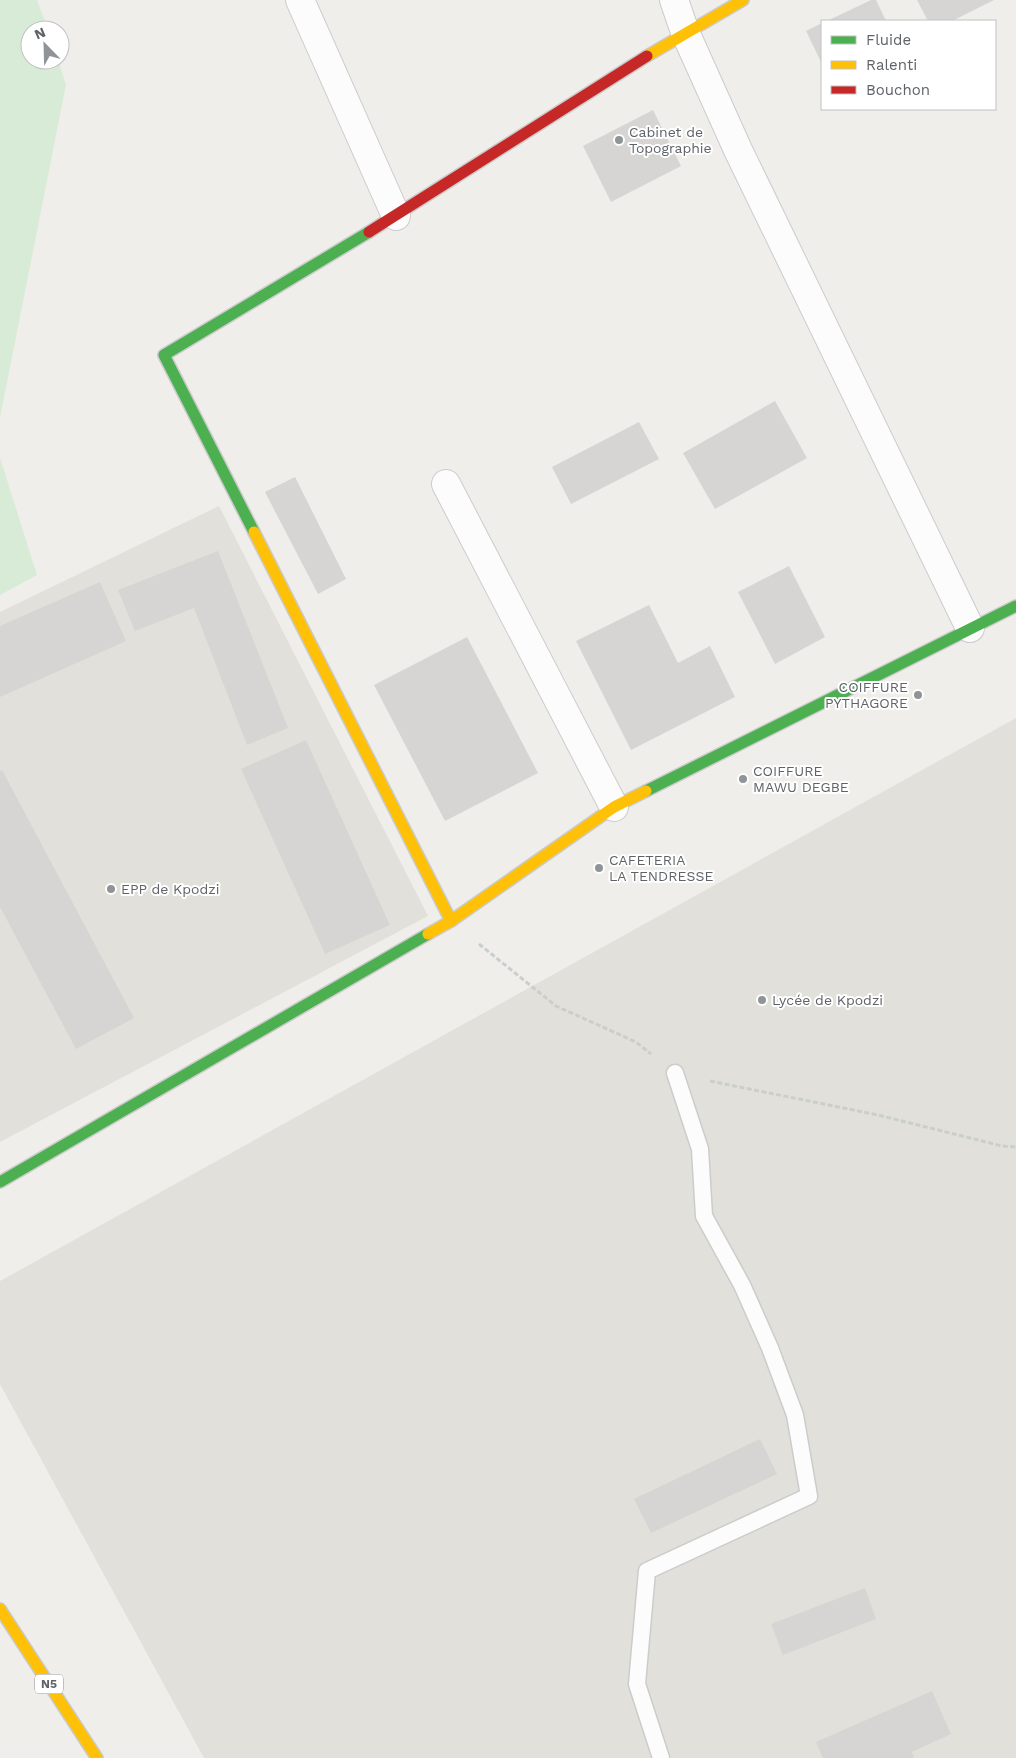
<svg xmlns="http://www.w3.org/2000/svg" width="1016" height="1758" font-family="'Work Sans',sans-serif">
  <rect width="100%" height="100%" fill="#efeeea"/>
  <g fill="#e2e0da">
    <polygon points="219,506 428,916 0,1142 0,612"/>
    <polygon points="1016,718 1016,1758 204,1758 0,1384 0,1281"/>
  </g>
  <g fill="#d8ebd6">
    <polygon points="0,0 37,0 48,30 30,30 30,60 58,60 66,85 0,417"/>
    <polygon points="0,458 37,575 0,595"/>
  </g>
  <g fill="#d6d5d3">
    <polygon points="871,0 876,0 886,21 827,21"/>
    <polygon points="917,0 994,0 952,21 928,21"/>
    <polygon points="822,23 822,64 806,31"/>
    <polygon points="653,110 681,166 611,202 583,146"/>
    <polygon points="775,401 807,458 715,509 683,453"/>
    <polygon points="639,422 659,459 571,504 552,467"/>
    <polygon points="295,477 346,579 318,594 265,492"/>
    <polygon points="218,551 288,728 247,745 194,608 135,631 118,590"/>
    <polygon points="789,566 825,637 775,664 738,592"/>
    <polygon points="100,582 126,641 0,697 0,626"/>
    <polygon points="649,605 678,663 710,646 735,697 631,750 576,641"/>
    <polygon points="467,637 538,773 445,821 374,685"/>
    <polygon points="306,740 390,925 325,954 241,769"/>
    <polygon points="2,770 134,1018 76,1049 0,907 0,771"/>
    <polygon points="760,1439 777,1474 651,1533 634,1499"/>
    <polygon points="865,1588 876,1619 783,1655 771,1624"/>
    <polygon points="932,1691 951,1734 912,1752 914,1758 823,1758 816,1742"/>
  </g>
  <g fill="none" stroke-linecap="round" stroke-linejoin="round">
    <g stroke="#cbcccc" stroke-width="19">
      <polyline id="lane" points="661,1758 637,1684 647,1571 809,1496 795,1415 770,1348 742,1285 704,1216 700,1149 675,1073"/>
    </g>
    <g stroke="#cbcccc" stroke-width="30">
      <g id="street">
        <polyline points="300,0 396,216"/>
        <polyline points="674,0 685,32 738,150 970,628"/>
        <polyline points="446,484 614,807"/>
      </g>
    </g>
    <g stroke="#cacacb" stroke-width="14">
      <g id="fast">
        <polyline points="254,532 164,355 369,232"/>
        <polyline points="646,791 1016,606"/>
        <polyline points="0,1182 428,934"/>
      </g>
    </g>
    <g stroke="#cacacb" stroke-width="14">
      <g id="slow">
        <polyline points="647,56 743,0"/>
        <polyline points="254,532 451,921"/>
        <polyline points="428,934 451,921 614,807 646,791"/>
        <polyline points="0,1609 97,1758"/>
      </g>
    </g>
    <g stroke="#cacacb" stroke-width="14">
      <polyline id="jam" points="369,232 647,56"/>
    </g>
    <g stroke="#cacfcc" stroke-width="3" stroke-dasharray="5 2.5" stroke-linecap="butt">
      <polyline points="479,944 556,1006 636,1042 651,1054"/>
      <polyline points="710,1081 878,1115 1002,1146 1016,1147"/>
    </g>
    <use href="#lane" stroke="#fdfcfc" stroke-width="16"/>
    <use href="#street" stroke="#fdfcfc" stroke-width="28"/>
    <use href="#fast" stroke="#4caf50" stroke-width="11"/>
    <use href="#slow" stroke="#ffc107" stroke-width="11"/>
    <use href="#jam" stroke="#c62828" stroke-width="11"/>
  </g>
  <g fill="#919496" stroke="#fff" stroke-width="2">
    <circle cx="619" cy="140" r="5"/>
    <circle cx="918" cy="695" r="5"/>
    <circle cx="743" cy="779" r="5"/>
    <circle cx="599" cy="868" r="5"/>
    <circle cx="111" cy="889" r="5"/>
    <circle cx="762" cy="1000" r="5"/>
  </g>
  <g text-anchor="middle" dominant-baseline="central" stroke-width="4" stroke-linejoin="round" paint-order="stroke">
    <rect fill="#fff" stroke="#8f9295" stroke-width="1" x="35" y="1674.5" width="28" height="19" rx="4"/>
    <g font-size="12" font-weight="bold" fill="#5f6368">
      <text x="49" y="1684">N5</text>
    </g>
    <g font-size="14" fill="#5f6368" stroke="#fff" text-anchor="start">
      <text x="629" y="132">Cabinet de<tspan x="629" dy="16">Topographie</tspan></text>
      <text x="908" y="687" text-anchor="end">COIFFURE<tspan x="908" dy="16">PYTHAGORE</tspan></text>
      <text x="753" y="771">COIFFURE<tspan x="753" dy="16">MAWU DEGBE</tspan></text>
      <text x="609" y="860">CAFETERIA<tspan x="609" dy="16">LA TENDRESSE</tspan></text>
      <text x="121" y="889">EPP de Kpodzi</text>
      <text x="772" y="1000">Lycée de Kpodzi</text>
    </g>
  </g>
  <rect x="821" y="20" width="175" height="90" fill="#ffffff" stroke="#bfc1c3"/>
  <rect x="831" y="36" width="25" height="8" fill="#4caf50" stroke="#bfc1c3"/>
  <text x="866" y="45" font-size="15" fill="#5f6368">Fluide</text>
  <rect x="831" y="61" width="25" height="8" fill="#ffc107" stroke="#bfc1c3"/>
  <text x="866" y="70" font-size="15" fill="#5f6368">Ralenti</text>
  <rect x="831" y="86" width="25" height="8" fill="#c62828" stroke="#bfc1c3"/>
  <text x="866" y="95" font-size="15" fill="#5f6368">Bouchon</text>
  <g transform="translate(45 45) rotate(337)"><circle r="24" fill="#ffffff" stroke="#bfc1c3"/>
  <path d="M0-4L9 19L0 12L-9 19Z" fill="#919496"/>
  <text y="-8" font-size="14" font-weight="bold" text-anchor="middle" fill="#5f6368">N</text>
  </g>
</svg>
